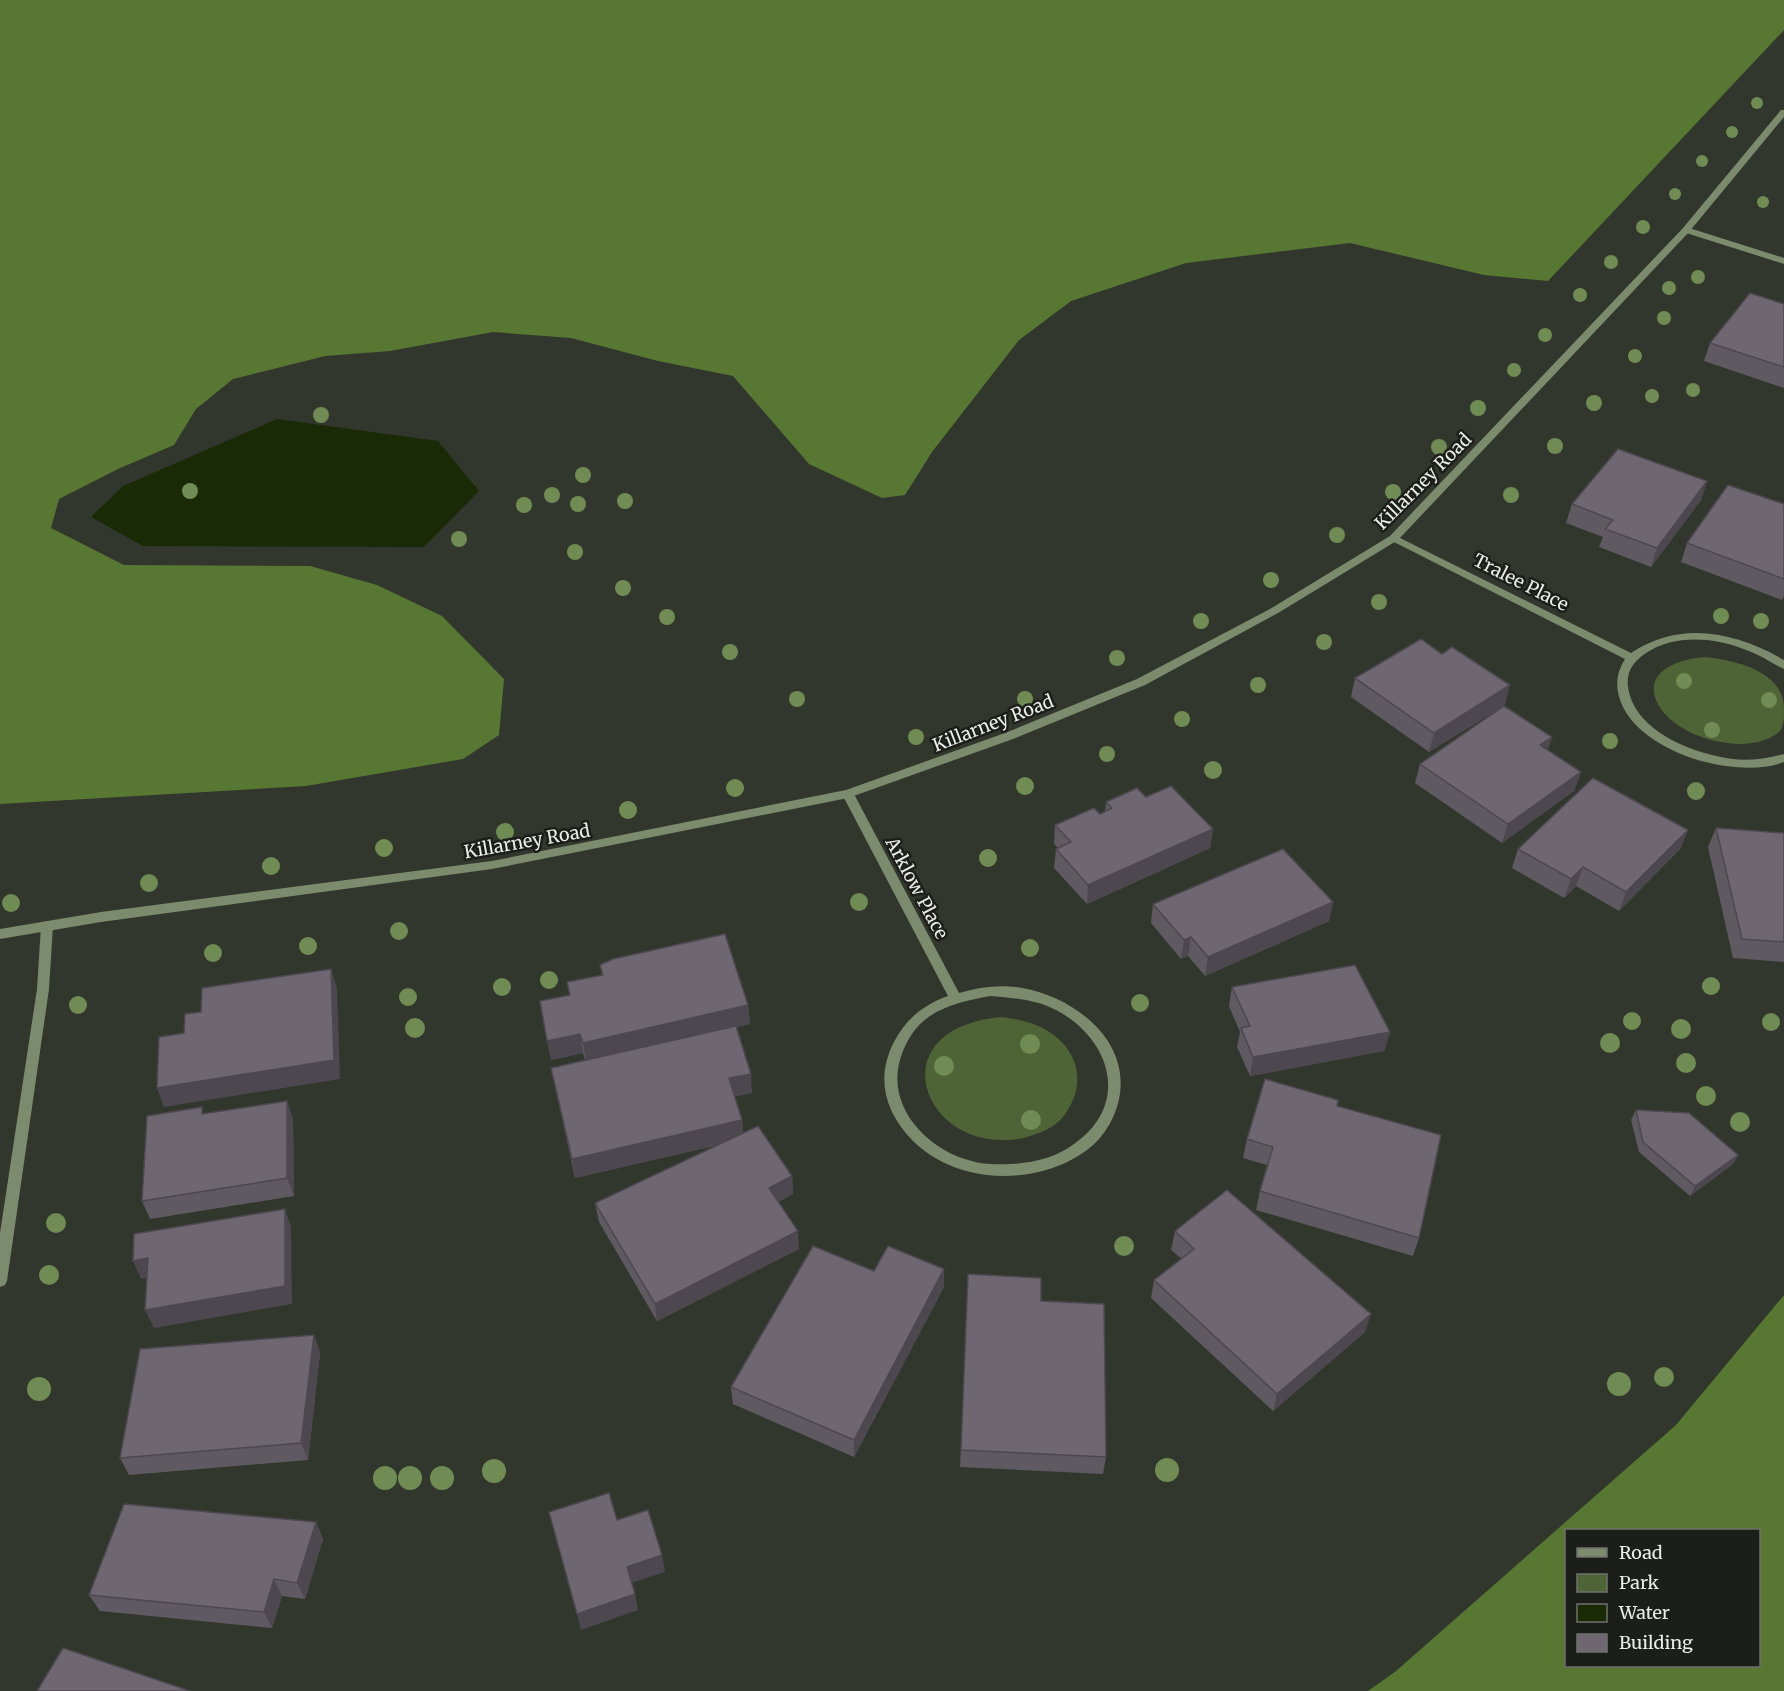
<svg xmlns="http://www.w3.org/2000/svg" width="1784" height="1691" font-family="Merriweather,serif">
  <rect width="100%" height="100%" fill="#32372e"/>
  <g fill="#4e6436">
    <path d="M 1704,657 C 1735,660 1784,671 1784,709 C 1784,716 1784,725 1780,731 C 1750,759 1671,738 1656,700 C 1644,669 1682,659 1704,657 Z"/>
    <path d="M 1001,1017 C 1008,1018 1016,1019 1023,1021 C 1070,1032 1095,1076 1063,1117 C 1053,1129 1038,1134 1023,1138 C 924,1158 874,1029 1001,1017 Z"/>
  </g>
  <g fill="#587733" fill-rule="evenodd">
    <polygon points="0,0 1784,0 1784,30 1548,281 1484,275 1350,243 1186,263 1071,301 1019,340 932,452 905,495 882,498 809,464 733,376 658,361 571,338 493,332 390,351 325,356 233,379 196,409 174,445 118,469 59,499 51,528 124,565 310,566 377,585 442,616 504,679 499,735 463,759 306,786 0,804"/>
    <path d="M 1784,1295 L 1784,1691 L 1368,1691 L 1396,1671 L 1676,1425 ZM 1758,1530 L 1758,1666 L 1566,1666 L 1566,1530 Z"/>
  </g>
  <polygon fill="#1b2a06" points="277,419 438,441 479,491 424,547 143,546 91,517 123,486"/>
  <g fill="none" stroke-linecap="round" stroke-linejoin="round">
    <g fill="#7c8b6e" fill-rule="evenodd">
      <polygon points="1686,227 1784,258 1784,264 1683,232 1682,230"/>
      <path d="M 1394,535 L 1631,653 C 1681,620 1735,632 1784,660 L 1784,669 C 1777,666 1771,662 1764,658 C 1747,649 1727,642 1707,640 C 1685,638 1664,641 1646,653 C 1634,661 1626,671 1628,687 C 1633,725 1678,747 1712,755 C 1737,762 1759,761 1784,754 L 1784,762 C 1737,780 1646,754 1623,707 C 1615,690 1615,675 1625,659 L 1390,540 L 1389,538 Z"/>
      <path d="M 848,790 L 854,794 L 959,993 C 980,987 1000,984 1022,988 C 1078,998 1136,1045 1117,1107 C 1109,1132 1093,1149 1071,1160 C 1009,1192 924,1176 892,1112 C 881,1089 882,1065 894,1042 C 906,1019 923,1005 948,996 L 842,794 ZM 990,996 C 1013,998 1035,999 1056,1010 C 1111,1039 1131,1104 1074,1144 C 1055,1158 1033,1163 1010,1164 C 995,1165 979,1164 965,1159 C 924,1146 887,1105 900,1060 C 905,1042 915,1026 930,1016 C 948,1004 969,1000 990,996 Z"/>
      <polygon points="47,921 51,923 53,926 49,989 7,1281 5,1285 0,1287 0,1233 37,989 41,926 43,923"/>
    </g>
    <polygon fill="#7c8b6e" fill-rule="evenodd" points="1781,110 1784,110 1784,117 1689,232 1398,540 1278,613 1145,685 1013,739 848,798 492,869 101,922 0,939 0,929 101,912 492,861 846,790 1005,733 1137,679 1270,609 1390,536 1683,228"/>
  </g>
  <g fill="#708b53">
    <circle cx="1757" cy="103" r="6"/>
    <circle cx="1732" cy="132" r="6"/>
    <circle cx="1702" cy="161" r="6"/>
    <circle cx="1675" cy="194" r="6"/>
    <circle cx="1763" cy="202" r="6"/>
    <circle cx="1643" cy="227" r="7"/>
    <circle cx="1611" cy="262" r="7"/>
    <circle cx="1698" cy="277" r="7"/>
    <circle cx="1669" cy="288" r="7"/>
    <circle cx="1580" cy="295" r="7"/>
    <circle cx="1664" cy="318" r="7"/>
    <circle cx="1545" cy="335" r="7"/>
    <circle cx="1635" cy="356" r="7"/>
    <circle cx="1514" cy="370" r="7"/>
    <circle cx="1693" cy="390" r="7"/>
    <circle cx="1652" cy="396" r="7"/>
    <circle cx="1594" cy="403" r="8"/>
    <circle cx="1478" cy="408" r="8"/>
    <circle cx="321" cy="415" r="8"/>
    <circle cx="1555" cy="446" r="8"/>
    <circle cx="1439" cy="447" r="8"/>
    <circle cx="583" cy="475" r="8"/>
    <circle cx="190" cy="491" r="8"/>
    <circle cx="1393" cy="492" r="8"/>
    <circle cx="552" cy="495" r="8"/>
    <circle cx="1511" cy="495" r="8"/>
    <circle cx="625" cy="501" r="8"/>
    <circle cx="578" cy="504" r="8"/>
    <circle cx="524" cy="505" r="8"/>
    <circle cx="1337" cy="535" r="8"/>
    <circle cx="459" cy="539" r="8"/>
    <circle cx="575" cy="552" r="8"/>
    <circle cx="1271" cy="580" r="8"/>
    <circle cx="623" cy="588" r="8"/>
    <circle cx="1379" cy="602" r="8"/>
    <circle cx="1721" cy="616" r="8"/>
    <circle cx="667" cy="617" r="8"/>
    <circle cx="1201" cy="621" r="8"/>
    <circle cx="1761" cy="621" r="8"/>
    <circle cx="1324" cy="642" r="8"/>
    <circle cx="730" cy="652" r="8"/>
    <circle cx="1117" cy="658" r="8"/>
    <circle cx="1684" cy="681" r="8"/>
    <circle cx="1258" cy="685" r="8"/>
    <circle cx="797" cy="699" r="8"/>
    <circle cx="1025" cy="699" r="8"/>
    <circle cx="1769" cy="700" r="8"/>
    <circle cx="1182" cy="719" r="8"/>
    <circle cx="1712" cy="730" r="8"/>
    <circle cx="916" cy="737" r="8"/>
    <circle cx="1610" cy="741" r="8"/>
    <circle cx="1107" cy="754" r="8"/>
    <circle cx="1213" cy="770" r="9"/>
    <circle cx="1025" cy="786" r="9"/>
    <circle cx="735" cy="788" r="9"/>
    <circle cx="1696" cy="791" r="9"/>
    <circle cx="628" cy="810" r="9"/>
    <circle cx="505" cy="832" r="9"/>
    <circle cx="384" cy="848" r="9"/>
    <circle cx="988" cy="858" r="9"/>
    <circle cx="271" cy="866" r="9"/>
    <circle cx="149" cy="883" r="9"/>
    <circle cx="859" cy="902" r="9"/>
    <circle cx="11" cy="903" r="9"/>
    <circle cx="399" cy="931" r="9"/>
    <circle cx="308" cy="946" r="9"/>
    <circle cx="1030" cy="948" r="9"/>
    <circle cx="213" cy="953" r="9"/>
    <circle cx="549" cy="980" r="9"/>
    <circle cx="1711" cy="986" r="9"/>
    <circle cx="502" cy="987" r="9"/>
    <circle cx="408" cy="997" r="9"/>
    <circle cx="1140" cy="1003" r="9"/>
    <circle cx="78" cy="1005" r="9"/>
    <circle cx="1632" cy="1021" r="9"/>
    <circle cx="1771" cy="1022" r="9"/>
    <circle cx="415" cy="1028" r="10"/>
    <circle cx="1681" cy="1029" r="10"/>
    <circle cx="1610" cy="1043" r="10"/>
    <circle cx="1030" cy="1044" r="10"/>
    <circle cx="1686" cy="1063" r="10"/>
    <circle cx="944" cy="1066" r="10"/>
    <circle cx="1706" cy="1096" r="10"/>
    <circle cx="1031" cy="1120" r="10"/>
    <circle cx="1740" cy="1122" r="10"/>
    <circle cx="56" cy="1223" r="10"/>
    <circle cx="1124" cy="1246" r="10"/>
    <circle cx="49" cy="1275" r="10"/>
    <circle cx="1664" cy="1377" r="10"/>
    <circle cx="1619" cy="1384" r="12"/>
    <circle cx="39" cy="1389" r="12"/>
    <circle cx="1167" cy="1470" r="12"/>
    <circle cx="494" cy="1471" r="12"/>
    <circle cx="385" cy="1478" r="12"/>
    <circle cx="410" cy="1478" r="12"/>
    <circle cx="442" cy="1478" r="12"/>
  </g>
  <g fill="#5f5961">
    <polygon points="1784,304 1784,388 1704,361 1710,343"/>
    <polygon points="1707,481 1701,500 1651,567 1599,547 1603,537 1566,523 1572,504"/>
    <polygon points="1784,504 1784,596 1782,600 1681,562 1687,543"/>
    <polygon points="1442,654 1505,705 1429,752 1351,697 1355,678"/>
    <polygon points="1420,764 1581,772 1574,791 1502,843 1415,783"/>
    <polygon points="1146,797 1213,829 1210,848 1087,904 1054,868 1056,849 1058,848 1054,844 1055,825 1100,814 1105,811 1106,802"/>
    <polygon points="1716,828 1784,833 1784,962 1733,958 1708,847"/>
    <polygon points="1688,830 1680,849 1619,911 1576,886 1564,898 1512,868 1518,849"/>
    <polygon points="1333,902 1329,921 1205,976 1188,956 1181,959 1151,923 1153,904"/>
    <polygon points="600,965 748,1005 750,1024 736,1027 752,1093 735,1096 742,1120 743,1133 792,1176 793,1194 778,1202 799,1249 657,1321 599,1222 595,1203 718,1145 575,1178 551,1068 585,1060 583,1053 551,1060 570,995 567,982 602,975"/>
    <polygon points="1232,987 1390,1032 1384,1051 1250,1076 1237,1047 1240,1032 1229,1006"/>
    <polygon points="287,1101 293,1120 294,1196 150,1219 142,1201 205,1114"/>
    <polygon points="1337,1106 1419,1238 1413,1256 1256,1210 1260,1191 1267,1165 1243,1158 1247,1139"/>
    <polygon points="1636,1110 1738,1155 1733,1164 1690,1196 1639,1152 1631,1120"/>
    <polygon points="1175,1231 1365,1332 1273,1411 1151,1298 1154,1280 1182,1259 1171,1250"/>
    <polygon points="874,1271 944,1287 854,1457 733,1404 731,1387"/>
    <polygon points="968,1274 1041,1301 1106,1457 1103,1474 960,1467"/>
    <polygon points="314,1335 320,1353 308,1460 129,1475 120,1458"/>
    <polygon points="316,1522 323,1539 305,1599 282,1596 272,1628 100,1611 89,1595"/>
  </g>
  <g fill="#4d484f">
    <polygon points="1707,481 1701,500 1651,567 1657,548"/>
    <polygon points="1510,685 1505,705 1429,752 1434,733"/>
    <polygon points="1552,737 1546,756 1540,745"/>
    <polygon points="1581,772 1574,791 1502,843 1508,824"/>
    <polygon points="1213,829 1210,848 1087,904 1088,885"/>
    <polygon points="1688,830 1680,849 1619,911 1626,892"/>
    <polygon points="1583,867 1576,886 1564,898 1571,879"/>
    <polygon points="1333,902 1329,921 1205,976 1208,957"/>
    <polygon points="1191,937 1188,956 1181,959 1184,940"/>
    <polygon points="331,969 337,988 340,1079 164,1107 157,1088"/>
    <polygon points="748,1005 750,1024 586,1062 583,1043"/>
    <polygon points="1390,1032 1384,1051 1250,1076 1253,1057"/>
    <polygon points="580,1034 583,1053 551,1060 547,1041"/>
    <polygon points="751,1074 752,1093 731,1097 729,1078"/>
    <polygon points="287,1101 293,1120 294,1196 287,1178"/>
    <polygon points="742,1120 744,1139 575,1178 572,1159"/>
    <polygon points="1738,1155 1733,1164 1690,1196 1695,1186"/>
    <polygon points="792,1176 793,1194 770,1206 769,1188"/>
    <polygon points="285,1209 291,1227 292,1304 154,1328 145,1310"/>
    <polygon points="798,1231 799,1249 657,1321 655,1304"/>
    <polygon points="148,1258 157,1276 141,1279 133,1261"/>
    <polygon points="944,1269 944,1287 854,1457 854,1440"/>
    <polygon points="1371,1314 1365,1332 1273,1411 1277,1394"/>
    <polygon points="314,1335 320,1353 308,1460 301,1443"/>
    <polygon points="316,1522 323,1539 305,1599 297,1583"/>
    <polygon points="662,1555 665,1572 631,1583 627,1567"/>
    <polygon points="274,1579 282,1596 272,1628 264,1612"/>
    <polygon points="635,1594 638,1610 581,1630 577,1614"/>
  </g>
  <g fill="#6e6771" stroke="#4d484f" stroke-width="1.5">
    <polygon points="1750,293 1784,304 1784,367 1710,343"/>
    <polygon points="1618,449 1707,481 1657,548 1605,529 1613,520 1572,504"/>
    <polygon points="1728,485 1784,504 1784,579 1687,543"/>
    <polygon points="1421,639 1442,654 1452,647 1510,685 1434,733 1355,678"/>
    <polygon points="1504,706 1552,737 1540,745 1581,772 1508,824 1420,764"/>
    <polygon points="1593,778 1688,830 1626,892 1583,867 1571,879 1518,849"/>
    <polygon points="1171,786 1213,829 1088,885 1056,849 1071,842 1055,825 1094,808 1100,814 1112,808 1106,802 1137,788 1146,797"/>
    <polygon points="1716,828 1784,833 1784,942 1742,939"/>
    <polygon points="1283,849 1333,902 1208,957 1191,937 1184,940 1153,904"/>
    <polygon points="725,934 748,1005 583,1043 580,1034 547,1041 540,1001 570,995 567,982 603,975 600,965 613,959"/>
    <polygon points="1355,965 1390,1032 1253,1057 1241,1028 1250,1026 1232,987"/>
    <polygon points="331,969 334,1060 157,1088 159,1037 184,1033 185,1014 201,1012 202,988"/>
    <polygon points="736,1026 751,1074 729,1078 742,1120 572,1159 551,1068"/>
    <polygon points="1265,1079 1338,1100 1337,1106 1441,1135 1419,1238 1260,1191 1273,1147 1247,1139"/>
    <polygon points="287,1101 287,1178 142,1201 147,1116 202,1107 202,1114"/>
    <polygon points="1636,1110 1689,1113 1738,1155 1695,1186 1643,1142"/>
    <polygon points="758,1126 792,1176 769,1188 798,1231 655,1304 595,1203"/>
    <polygon points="1227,1190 1371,1314 1277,1394 1154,1280 1194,1249 1175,1231"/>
    <polygon points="285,1209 285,1286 145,1310 148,1258 133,1261 134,1234"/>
    <polygon points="813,1246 874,1271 888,1246 944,1269 854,1440 731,1387"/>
    <polygon points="968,1274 1041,1278 1041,1301 1104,1304 1106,1457 961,1450"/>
    <polygon points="314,1335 301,1443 120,1458 140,1349"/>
    <polygon points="609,1493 617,1520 648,1510 662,1555 627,1567 635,1594 577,1614 549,1512"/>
    <polygon points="124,1504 316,1522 297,1583 274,1579 264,1612 89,1595"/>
    <polygon points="63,1648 190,1691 37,1691"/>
  </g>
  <g text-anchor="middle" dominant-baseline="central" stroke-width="5" stroke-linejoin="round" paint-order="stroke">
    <g font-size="18" fill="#ebeee8" stroke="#1c1e19">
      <text transform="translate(1423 481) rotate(-45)">Killarney Road</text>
      <text transform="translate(1521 582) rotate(27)">Tralee Place</text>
      <text transform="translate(993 723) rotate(-21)">Killarney Road</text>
      <text transform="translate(527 841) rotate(-10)">Killarney Road</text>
      <text transform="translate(917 888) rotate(62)">Arklow Place</text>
    </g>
  </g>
  <rect x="1565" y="1529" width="195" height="138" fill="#1c1e19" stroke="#6f716c" stroke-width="1.5"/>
  <rect x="1577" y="1548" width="30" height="9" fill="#7c8b6e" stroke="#6f716c" stroke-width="1.5"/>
  <text x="1619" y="1559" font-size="18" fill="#ebeee8">Road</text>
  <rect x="1577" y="1574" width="30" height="18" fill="#4e6436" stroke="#6f716c" stroke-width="1.5"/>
  <text x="1619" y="1589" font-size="18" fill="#ebeee8">Park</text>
  <rect x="1577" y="1604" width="30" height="18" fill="#1b2a06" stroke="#6f716c" stroke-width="1.5"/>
  <text x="1619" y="1619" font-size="18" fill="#ebeee8">Water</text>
  <rect x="1577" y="1634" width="30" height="18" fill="#6e6771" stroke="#6f716c" stroke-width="1.5"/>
  <text x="1619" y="1649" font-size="18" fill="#ebeee8">Building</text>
</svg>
